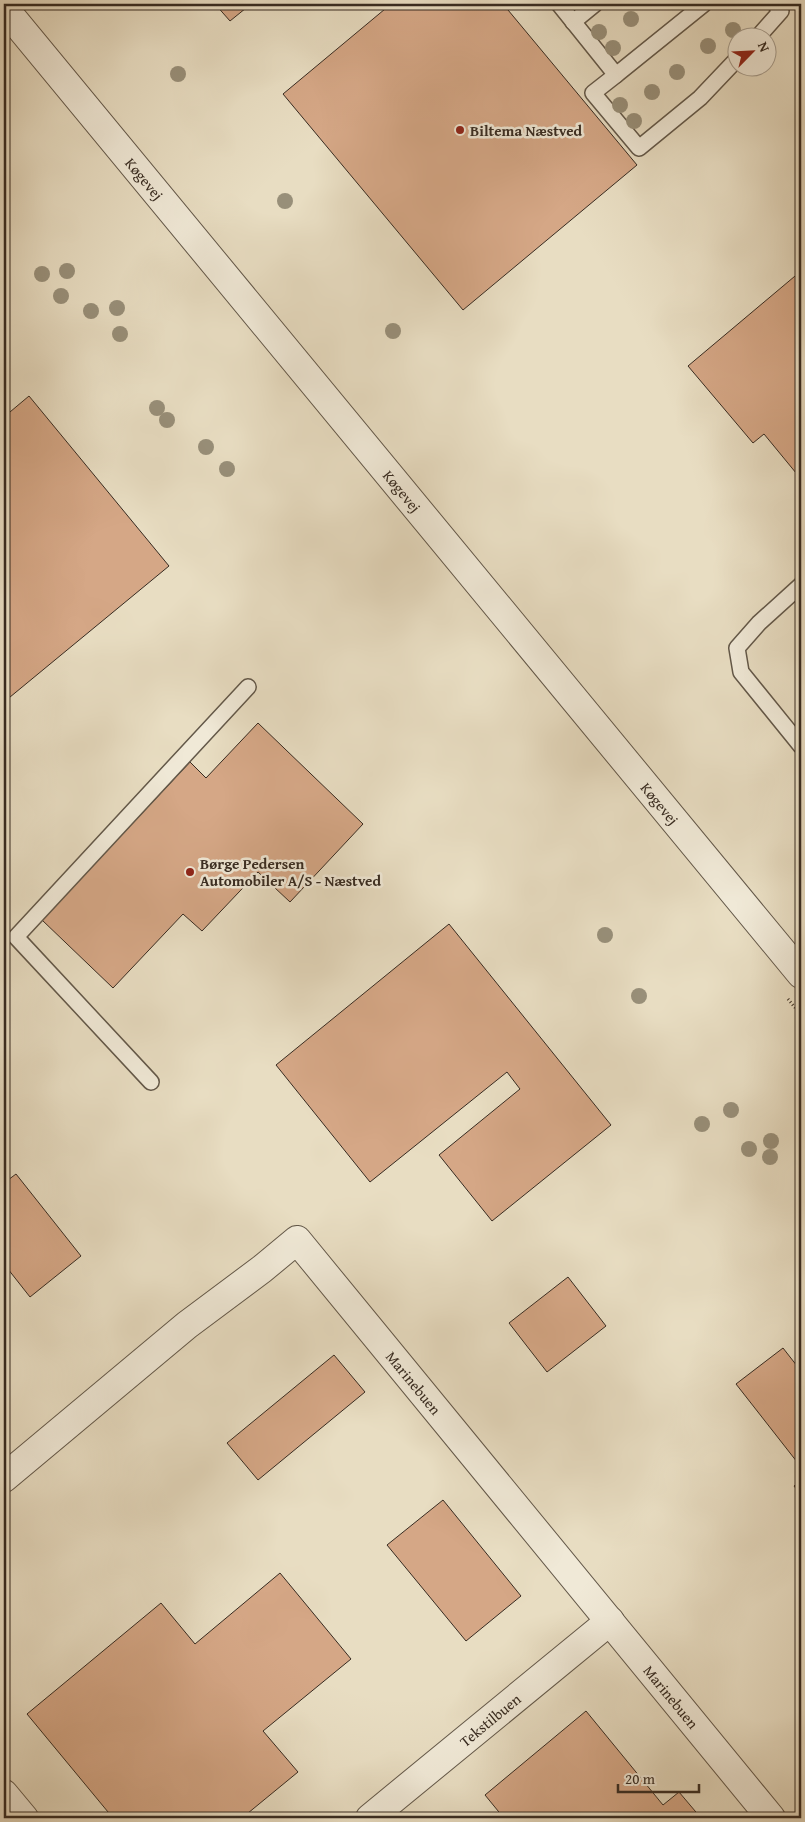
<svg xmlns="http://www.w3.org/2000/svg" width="805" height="1822" font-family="'Gentium Book Plus',serif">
  <rect width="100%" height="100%" fill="#e8ddc2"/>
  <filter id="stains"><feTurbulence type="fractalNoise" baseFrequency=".004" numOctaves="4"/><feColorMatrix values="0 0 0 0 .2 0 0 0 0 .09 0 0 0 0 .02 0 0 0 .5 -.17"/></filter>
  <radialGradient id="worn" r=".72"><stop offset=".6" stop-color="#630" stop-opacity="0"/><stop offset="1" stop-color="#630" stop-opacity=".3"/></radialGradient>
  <g fill="#d5a786" stroke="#372b21">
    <polygon points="215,4 251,4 230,21"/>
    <polygon points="391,4 503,4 637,165 463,310 283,94"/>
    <polygon points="801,271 801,479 764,434 753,443 688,366"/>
    <polygon points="29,396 169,566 4,702 4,417"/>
    <polygon points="258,723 363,824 290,902 258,872 202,931 183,914 113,988 42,920 190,762 206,778"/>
    <polygon points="449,924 611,1125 492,1221 439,1155 520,1089 507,1072 370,1182 276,1065"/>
    <polygon points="16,1174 81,1256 30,1297 4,1264 4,1183"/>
    <polygon points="568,1277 606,1326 547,1372 509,1323"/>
    <polygon points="783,1348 801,1371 801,1467 736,1384"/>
    <polygon points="334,1355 365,1392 258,1480 227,1443"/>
    <polygon points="801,1480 801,1495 794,1486"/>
    <polygon points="443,1500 521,1596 466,1641 387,1545"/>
    <polygon points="280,1573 351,1659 263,1731 298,1772 242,1818 113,1818 27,1714 161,1603 195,1644"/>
    <polygon points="586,1711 663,1805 679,1792 701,1818 501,1818 503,1817 485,1795"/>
  </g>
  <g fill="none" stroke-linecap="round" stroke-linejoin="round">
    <g stroke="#635849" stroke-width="18">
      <g id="service">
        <polyline points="559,4 616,75 593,93 639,148 700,98 738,58"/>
        <polyline points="573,22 595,4"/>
        <polyline points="757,38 781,11 775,4"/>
        <polyline points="616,75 704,4"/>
        <polyline points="801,585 759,623 737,648 741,672 801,746"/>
        <polyline points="151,1082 16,937 248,687"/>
      </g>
    </g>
    <g stroke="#635849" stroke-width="30">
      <g id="minor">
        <path id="s1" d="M 4,1478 L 187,1325 L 262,1269 L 297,1240 L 771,1818"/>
        <polyline points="4,1794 24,1818"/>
        <path id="s2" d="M 370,1818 L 610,1621"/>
      </g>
    </g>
    <g stroke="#635849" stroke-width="30">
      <g id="tertiary">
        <path id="s3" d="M 4,8 L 801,974"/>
      </g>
    </g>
    <polyline stroke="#372b21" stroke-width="3" stroke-dasharray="1 2.5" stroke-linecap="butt" points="788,999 801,1015"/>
    <use href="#service" stroke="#f0e9d7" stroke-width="15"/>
    <use href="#minor" stroke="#f0e9d7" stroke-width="28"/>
    <use href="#tertiary" stroke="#f0e9d7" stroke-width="28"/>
  </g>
  <g fill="#988f79">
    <circle cx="631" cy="19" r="8"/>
    <circle cx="733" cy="30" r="8"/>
    <circle cx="599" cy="32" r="8"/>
    <circle cx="708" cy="46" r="8"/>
    <circle cx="613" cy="48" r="8"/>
    <circle cx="677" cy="72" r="8"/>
    <circle cx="178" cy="74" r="8"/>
    <circle cx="652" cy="92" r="8"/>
    <circle cx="620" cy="105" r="8"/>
    <circle cx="634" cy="121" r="8"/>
    <circle cx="285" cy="201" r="8"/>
    <circle cx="67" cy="271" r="8"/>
    <circle cx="42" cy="274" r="8"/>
    <circle cx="61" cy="296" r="8"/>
    <circle cx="117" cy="308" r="8"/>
    <circle cx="91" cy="311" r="8"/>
    <circle cx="393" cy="331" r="8"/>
    <circle cx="120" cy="334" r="8"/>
    <circle cx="157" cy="408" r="8"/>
    <circle cx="167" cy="420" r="8"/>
    <circle cx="206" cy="447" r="8"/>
    <circle cx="227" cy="469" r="8"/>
    <circle cx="605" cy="935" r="8"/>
    <circle cx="639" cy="996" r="8"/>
    <circle cx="731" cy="1110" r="8"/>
    <circle cx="702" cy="1124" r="8"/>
    <circle cx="771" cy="1141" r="8"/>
    <circle cx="749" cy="1149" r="8"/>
    <circle cx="770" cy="1157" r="8"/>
  </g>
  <g fill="#8f2418" stroke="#f0e9d7" stroke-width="2">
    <circle cx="460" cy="130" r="5"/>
    <circle cx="190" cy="872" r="5"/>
  </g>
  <g text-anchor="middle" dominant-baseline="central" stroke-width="5" stroke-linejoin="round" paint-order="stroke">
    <g font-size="15" font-weight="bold" fill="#372b21" stroke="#f0e9d7" text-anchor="start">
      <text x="470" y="130">Biltema Næstved</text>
      <text x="200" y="863">Børge Pedersen<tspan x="200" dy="17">Automobiler A/S - Næstved</tspan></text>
    </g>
    <g font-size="15" fill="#372b21" stroke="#f0e9d7">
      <text stroke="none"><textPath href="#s3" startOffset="221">Køgevej</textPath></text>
      <text stroke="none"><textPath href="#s3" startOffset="626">Køgevej</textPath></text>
      <text stroke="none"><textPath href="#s3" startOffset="1031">Køgevej</textPath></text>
      <text stroke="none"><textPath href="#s1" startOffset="562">Marinebuen</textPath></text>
      <text stroke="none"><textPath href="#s1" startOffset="968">Marinebuen</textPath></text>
      <text stroke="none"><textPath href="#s2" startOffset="155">Tekstilbuen</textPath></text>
    </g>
  </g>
  <rect width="805" height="1822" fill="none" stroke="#e8ddc2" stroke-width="20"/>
  <rect x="5" y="5" width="795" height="1812" fill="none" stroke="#372b21" stroke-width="2.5"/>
  <rect x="10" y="10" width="785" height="1802" fill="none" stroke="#372b21"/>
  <g transform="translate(752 52) rotate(66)"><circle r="24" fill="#f0e9d7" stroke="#a69d8e"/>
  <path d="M0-4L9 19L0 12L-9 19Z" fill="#8f2418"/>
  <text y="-8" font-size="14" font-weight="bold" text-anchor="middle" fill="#372b21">N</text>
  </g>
  <path d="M618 1784v8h81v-8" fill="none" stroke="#372b21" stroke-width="2.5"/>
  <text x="625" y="1784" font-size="15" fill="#372b21" stroke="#f0e9d7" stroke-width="4" paint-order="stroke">20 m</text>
  <rect width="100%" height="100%" filter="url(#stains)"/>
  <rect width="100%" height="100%" fill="url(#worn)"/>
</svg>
